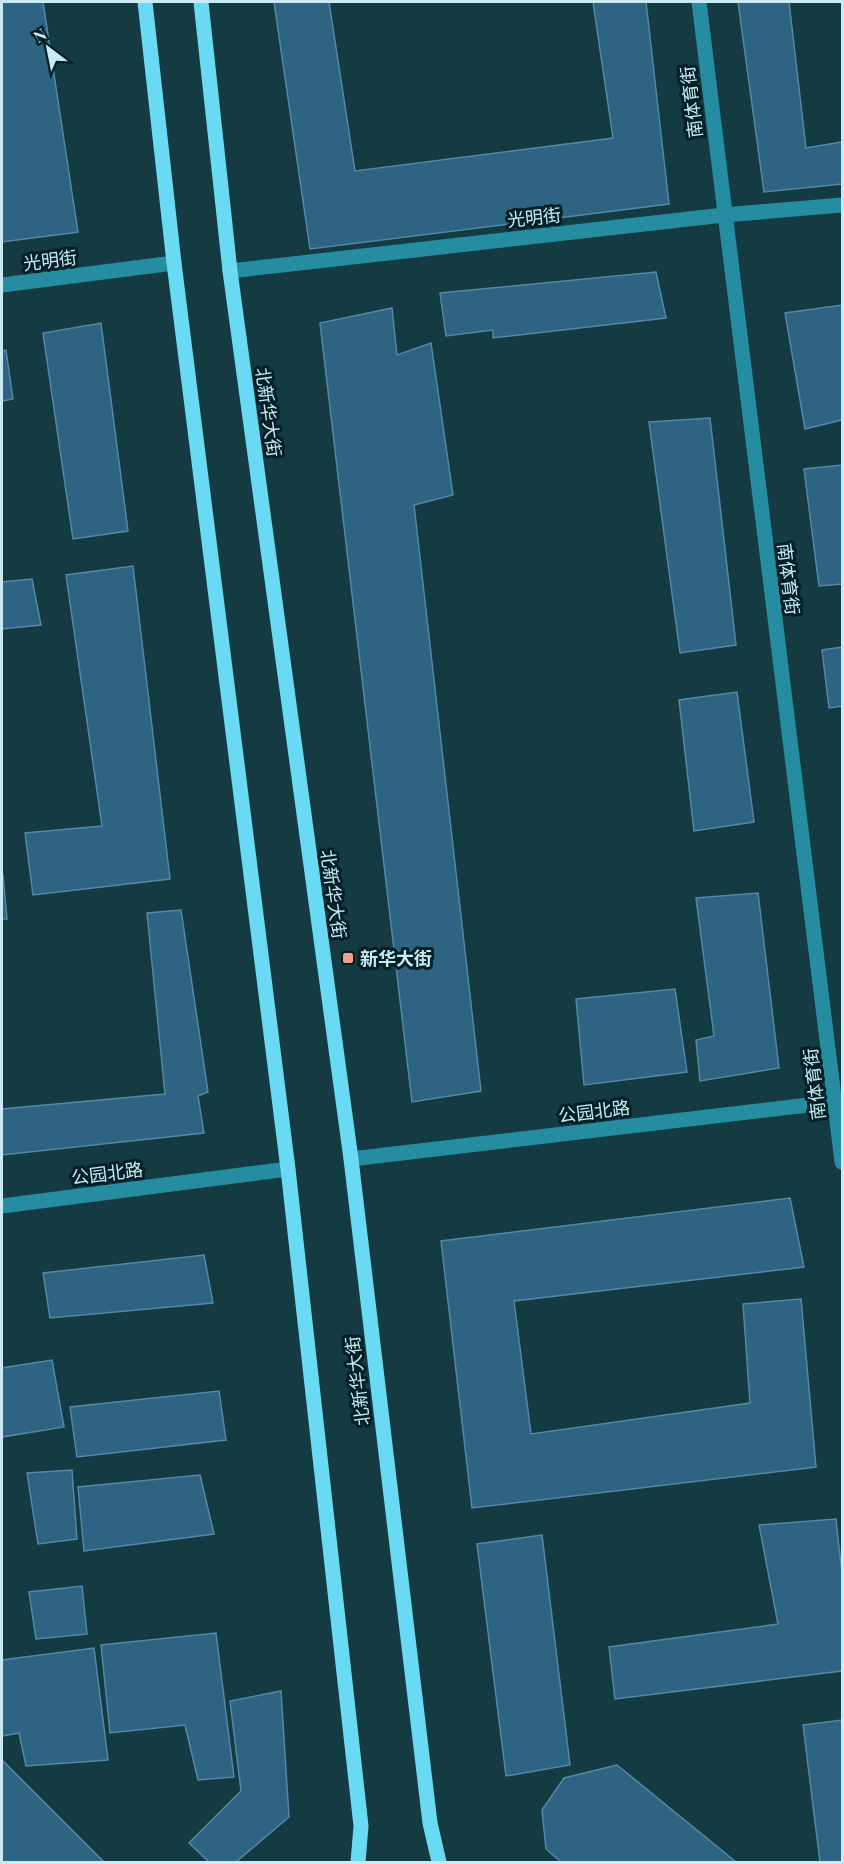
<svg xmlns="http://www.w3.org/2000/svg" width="844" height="1864" font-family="'Playfair Display','Noto Sans SC',serif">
  <rect width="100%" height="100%" fill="#143a42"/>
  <g fill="#2e6381" stroke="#5388a7" stroke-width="1.5">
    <polygon points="2,2 43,2 78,232 2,242"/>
    <polygon points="274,2 329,2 355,171 613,138 593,2 646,2 669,204 310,249"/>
    <polygon points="738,2 789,2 806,148 842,142 842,184 764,192"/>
    <polygon points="656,272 666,318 493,338 493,330 446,336 440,293"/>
    <polygon points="842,305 842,420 805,429 785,313"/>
    <polygon points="392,308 397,355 431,343 453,495 414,505 481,1091 412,1102 320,323"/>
    <polygon points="101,323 128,531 73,539 43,333"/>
    <polygon points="6,350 13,399 2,401 2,351"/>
    <polygon points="710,418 736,645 680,653 649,422"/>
    <polygon points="842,465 842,584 819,586 804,469"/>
    <polygon points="133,566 170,879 33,895 25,833 102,826 66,575"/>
    <polygon points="32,579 41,625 2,629 2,582"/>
    <polygon points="842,647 842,706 829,708 822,650"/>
    <polygon points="737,692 754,822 694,831 679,700"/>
    <polygon points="3,875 7,919 2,919 2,876"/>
    <polygon points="758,893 779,1068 700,1081 696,1040 714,1036 696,898"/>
    <polygon points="181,910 208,1092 198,1096 204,1133 2,1155 2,1109 165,1094 147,913"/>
    <polygon points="675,989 687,1072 584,1085 576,999"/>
    <polygon points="790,1198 804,1267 514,1301 531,1434 750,1403 743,1304 801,1299 816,1467 472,1508 441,1241"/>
    <polygon points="204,1255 213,1303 50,1318 43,1273"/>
    <polygon points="52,1360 64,1427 2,1437 2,1368"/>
    <polygon points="219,1391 226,1440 77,1457 70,1407"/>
    <polygon points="72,1470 77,1539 38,1544 27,1473"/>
    <polygon points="200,1475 214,1534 84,1551 78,1487"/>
    <polygon points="836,1519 842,1574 842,1671 615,1699 609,1647 778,1624 759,1525"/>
    <polygon points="542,1535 570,1765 506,1776 477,1544"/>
    <polygon points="82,1586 87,1634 36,1639 29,1592"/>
    <polygon points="216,1633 234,1777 198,1780 185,1725 110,1733 101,1645"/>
    <polygon points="94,1648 108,1760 26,1766 19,1733 2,1736 2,1660"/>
    <polygon points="281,1691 289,1817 236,1862 209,1862 189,1843 241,1791 230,1701"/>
    <polygon points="842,1720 842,1862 820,1862 803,1725"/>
    <polygon points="2,1760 104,1862 2,1862"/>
    <polygon points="617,1765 736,1862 561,1862 546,1849 542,1810 564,1778"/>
  </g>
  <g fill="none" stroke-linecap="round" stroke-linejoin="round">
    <g stroke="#258ca1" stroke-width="15">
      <polyline points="699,2 842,1162"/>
      <polyline points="230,271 724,215 842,205"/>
      <polyline points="2,285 174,263"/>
      <polyline points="351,1159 842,1101"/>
      <polyline points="2,1206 288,1169"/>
    </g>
    <g stroke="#6ad9f3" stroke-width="15">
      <polyline points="145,2 174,263 288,1169 361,1826 358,1862"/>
      <polyline points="201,2 230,271 351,1159 430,1823 439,1862"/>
    </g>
  </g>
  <rect fill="#f49e88" stroke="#022026" stroke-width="2" x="342" y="952" width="12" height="12" rx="3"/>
  <g text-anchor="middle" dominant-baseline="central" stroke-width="6" stroke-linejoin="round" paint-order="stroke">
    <g font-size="18" fill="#c9eaf3" stroke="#022026">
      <text transform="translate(691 102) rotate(-97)">南体育街</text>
      <text transform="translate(534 217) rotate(-6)">光明街</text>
      <text transform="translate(50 260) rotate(-7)">光明街</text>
      <text transform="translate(269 412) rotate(82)">北新华大街</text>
      <text transform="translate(789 579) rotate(83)">南体育街</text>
      <text transform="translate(334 894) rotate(82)">北新华大街</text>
      <text transform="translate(814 1084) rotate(-97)">南体育街</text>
      <text transform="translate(594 1111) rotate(-7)">公园北路</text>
      <text transform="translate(107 1173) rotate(-7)">公园北路</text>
      <text transform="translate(357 1381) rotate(-97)">北新华大街</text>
    </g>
    <g font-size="18" font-weight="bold" fill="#c9eaf3" stroke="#022026" text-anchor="start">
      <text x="360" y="958">新华大街</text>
    </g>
  </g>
  <rect width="844" height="1864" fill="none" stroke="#c9eaf3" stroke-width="6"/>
  <g transform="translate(48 48) rotate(328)" stroke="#022026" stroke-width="4.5" paint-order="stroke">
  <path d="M0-4.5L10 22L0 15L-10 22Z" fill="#c9eaf3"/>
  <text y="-9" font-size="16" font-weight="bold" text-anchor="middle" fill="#c9eaf3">N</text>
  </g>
</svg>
